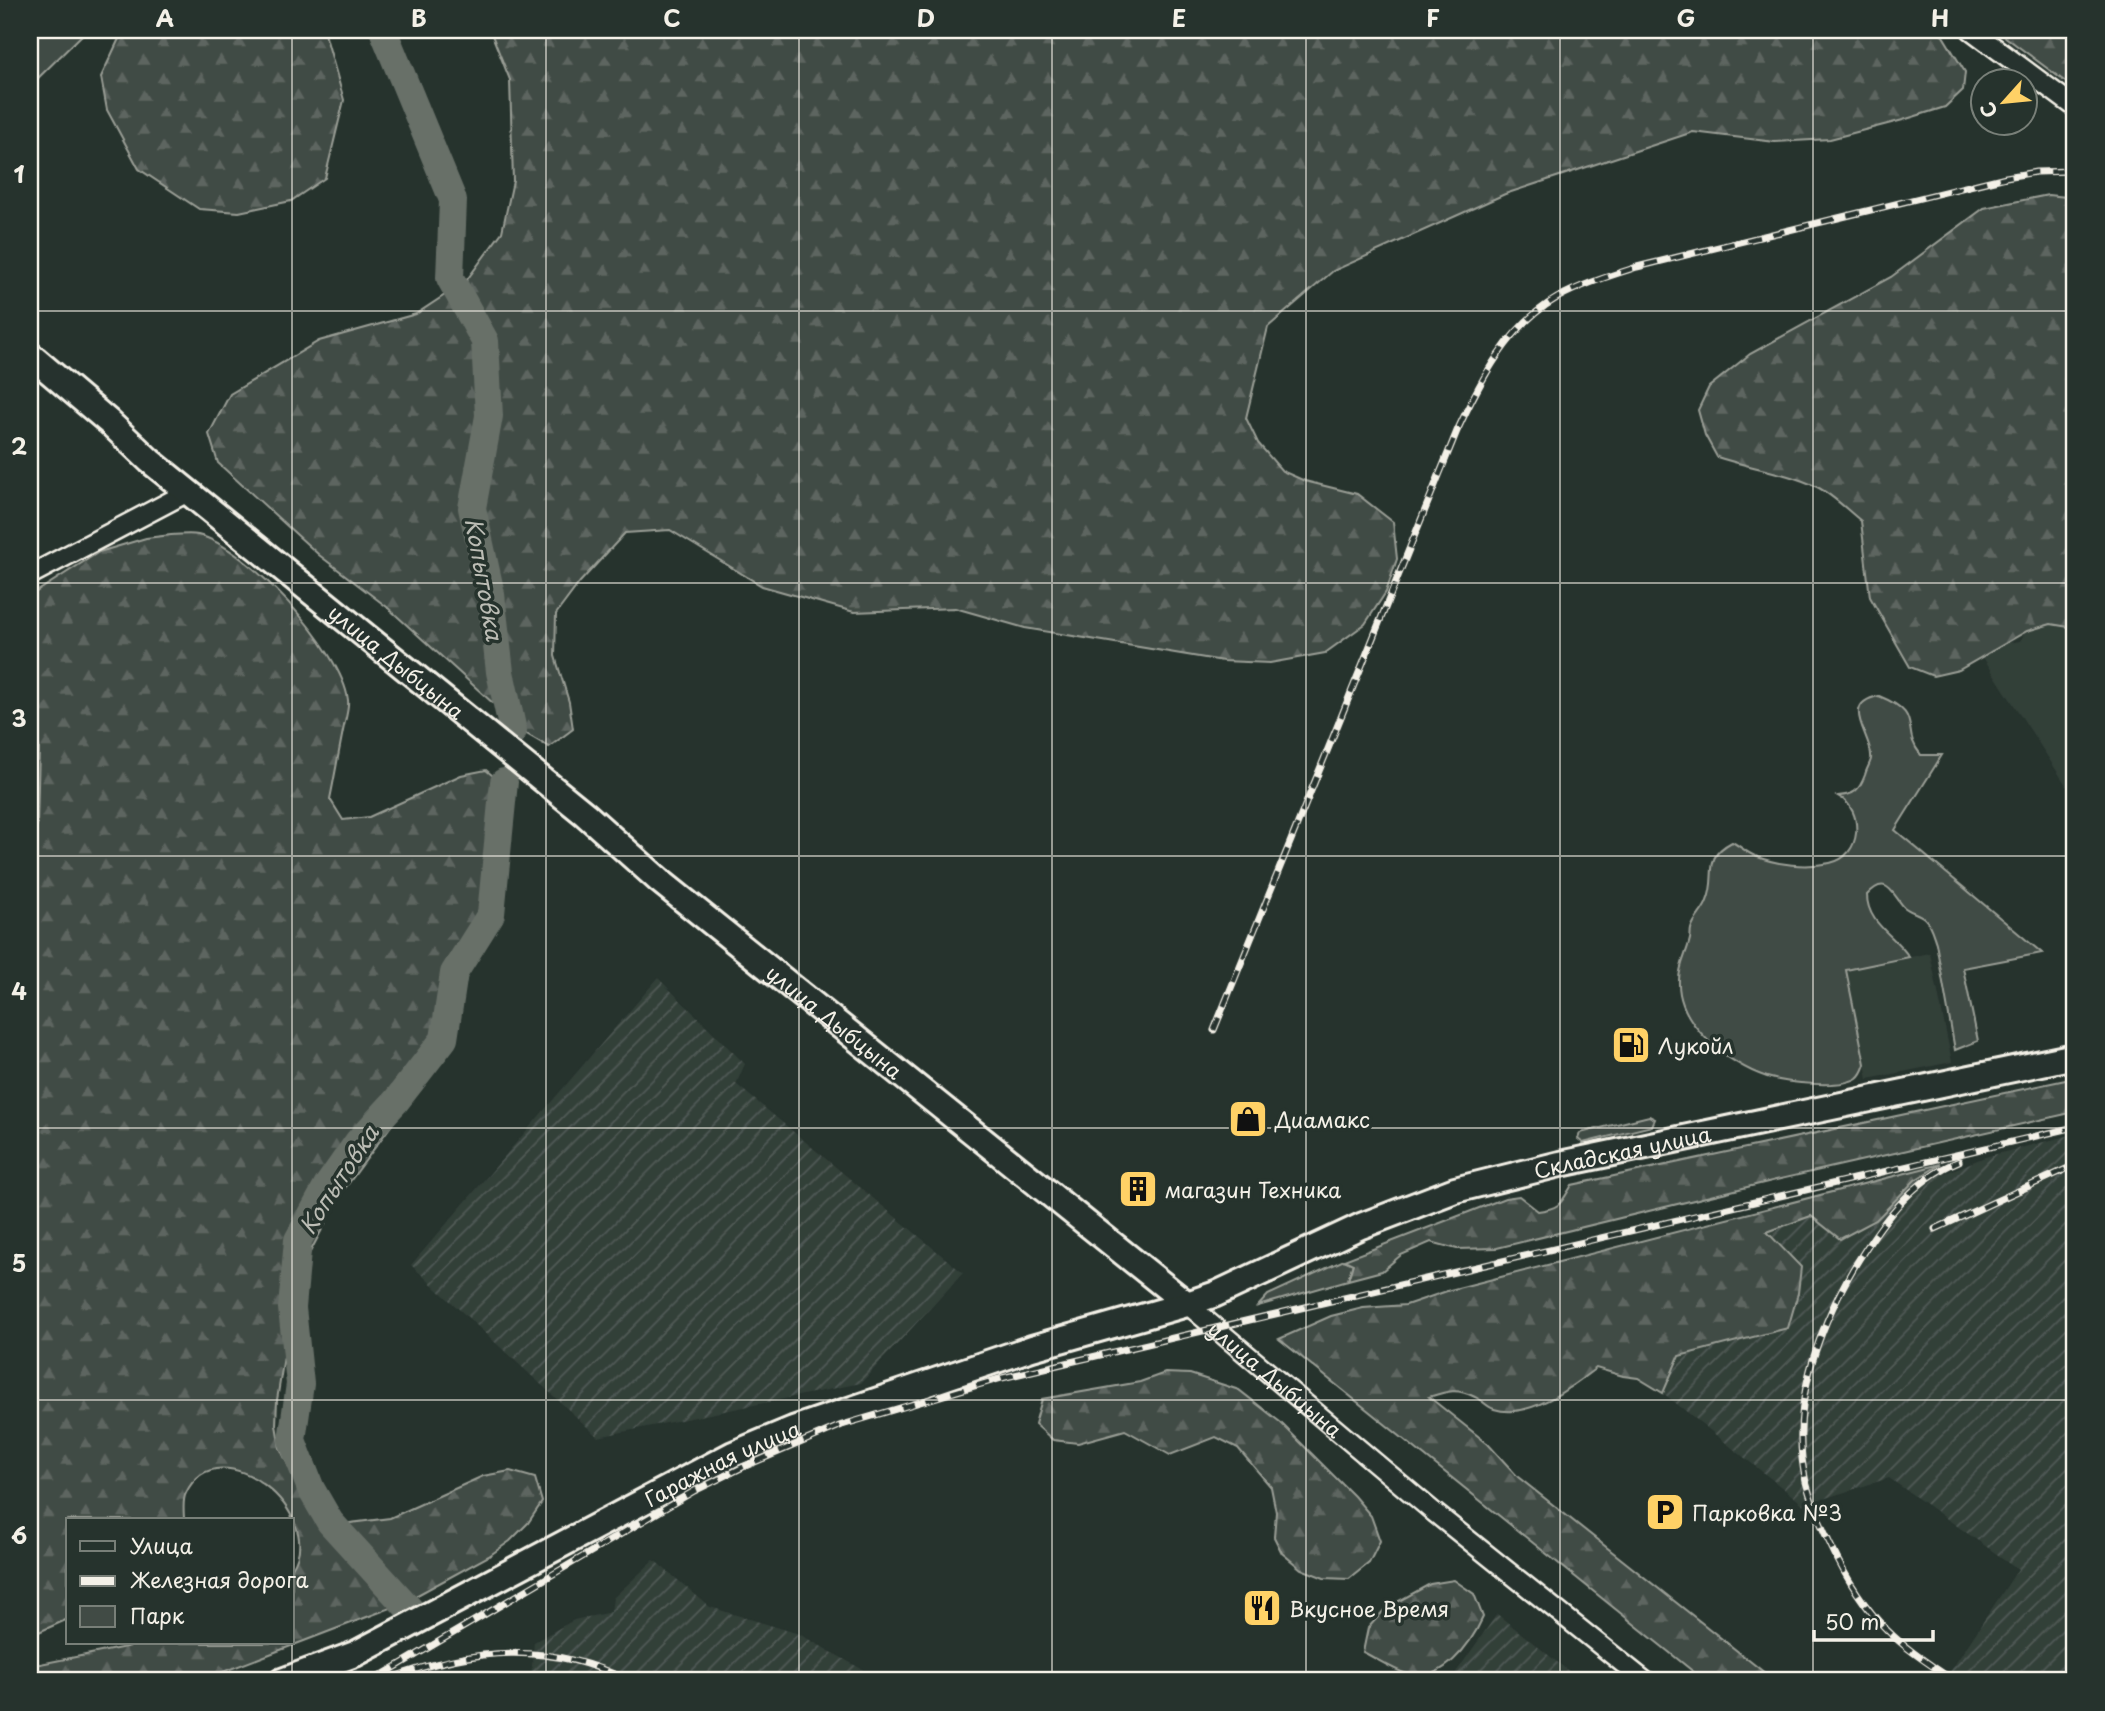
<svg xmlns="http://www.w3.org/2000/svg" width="2105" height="1711" font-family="'Playpen Sans',sans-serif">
  <defs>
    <pattern id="industrial-furrows" width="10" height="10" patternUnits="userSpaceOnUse" patternTransform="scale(1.75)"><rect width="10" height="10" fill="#333f39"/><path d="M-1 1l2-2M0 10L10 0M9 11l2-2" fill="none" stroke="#515b56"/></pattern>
    <pattern id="forest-firs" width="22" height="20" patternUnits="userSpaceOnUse" patternTransform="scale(1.75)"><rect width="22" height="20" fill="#414b45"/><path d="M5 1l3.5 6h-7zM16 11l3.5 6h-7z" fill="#5d6560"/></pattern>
  </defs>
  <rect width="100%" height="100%" fill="#26332d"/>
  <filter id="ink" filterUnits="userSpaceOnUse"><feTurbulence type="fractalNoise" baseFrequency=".0143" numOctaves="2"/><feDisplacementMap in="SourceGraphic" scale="14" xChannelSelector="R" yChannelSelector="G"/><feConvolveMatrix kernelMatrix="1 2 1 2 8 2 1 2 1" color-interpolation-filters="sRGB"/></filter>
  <g filter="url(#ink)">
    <g fill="#333f39">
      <polygon points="2075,600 2075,799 1977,648 2020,641 2043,602"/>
      <polygon points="1930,953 1952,1062 1868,1079 1846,970"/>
    </g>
    <g fill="url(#industrial-furrows)">
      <polygon points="658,978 745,1064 736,1084 963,1273 861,1383 598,1437 411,1265"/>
      <polygon points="2075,1134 2075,1681 1944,1681 2018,1569 1889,1478 1804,1505 1663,1393 1679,1356 1766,1232 1811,1216 1876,1220 1915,1180 1941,1164 1945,1173 1985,1157"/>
      <polygon points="654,1560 710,1607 799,1634 883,1681 479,1681 480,1679 531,1678 534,1642 574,1620 611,1612 613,1598"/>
      <polygon points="1497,1614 1581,1681 1450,1681"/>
    </g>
    <g fill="#414b45" stroke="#9a9e96" stroke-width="2">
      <polygon points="30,30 87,30 30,86"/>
      <path d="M 1879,696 C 1926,715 1899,729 1921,755 L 1942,755 L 1895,830 L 2042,953 L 1963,968 L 1978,1041 L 1955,1050 L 1936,943 C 1933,935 1931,924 1924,918 C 1918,913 1910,912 1904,907 C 1892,894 1887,873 1867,895 C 1867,924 1896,936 1909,957 L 1846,970 L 1865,1064 C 1863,1070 1862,1074 1857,1078 C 1841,1089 1786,1083 1767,1077 C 1729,1065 1677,1024 1679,980 C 1679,965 1687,953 1690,939 C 1691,935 1690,933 1691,929 C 1694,918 1704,911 1707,901 C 1718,875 1701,858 1732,842 C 1740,846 1747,853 1755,856 C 1777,865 1806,868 1830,863 C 1862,857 1865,810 1838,796 C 1854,795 1859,791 1865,775 C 1866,770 1870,764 1871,759 C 1874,737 1837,704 1879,696 Z"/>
      <polygon points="1649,1116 1655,1119 1652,1126 1583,1143 1578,1139 1580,1133"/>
      <polygon points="1344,1260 1353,1263 1348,1280 1258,1306 1268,1295"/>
    </g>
    <g fill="url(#forest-firs)" stroke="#9a9e96" stroke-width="2">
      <polygon points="123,30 324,30 344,100 325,178 291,201 239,212 199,209 139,169 107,110 101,77"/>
      <polygon points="490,30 1935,30 1943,36 1965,72 1963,90 1945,107 1903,120 1830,139 1775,142 1693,132 1505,194 1333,271 1268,327 1246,418 1258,443 1282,471 1305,481 1357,494 1393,522 1397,559 1386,592 1365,624 1325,653 1270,663 1223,661 1025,628 955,608 854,612 762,586 670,530 625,533 580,582 556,614 555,656 569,702 573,729 549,747 518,729 495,705 387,607 319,555 218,463 209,434 230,394 319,341 416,314 466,281 502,232 513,181 510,80"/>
      <polygon points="1996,30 2075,30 2075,89"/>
      <path d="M 2048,195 L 2075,198 L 2075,628 L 2051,624 L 2027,631 L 1959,670 L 1933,676 L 1910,667 L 1870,597 L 1861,521 C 1847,510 1833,495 1817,487 C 1786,472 1750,468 1717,457 L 1705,435 L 1698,410 L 1709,387 L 1750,354 L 1891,277 L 1984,208 Z"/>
      <path d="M 171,535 C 180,535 190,533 198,535 C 246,546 342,650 348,700 C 349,708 346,718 344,726 C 339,750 335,775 330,799 L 343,820 L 369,817 L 461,775 L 486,770 L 505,786 L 510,810 L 463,988 L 421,1085 L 340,1195 L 284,1302 L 285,1350 L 277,1400 L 276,1425 L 280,1448 L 301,1493 L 317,1512 L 342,1524 L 390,1518 L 483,1476 L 510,1471 L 535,1478 L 542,1502 L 528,1523 L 510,1541 L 489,1556 L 401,1604 L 199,1681 L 30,1681 L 30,1666 L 146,1643 L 292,1643 L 292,1568 C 328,1515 219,1425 186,1493 C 182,1500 184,1512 184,1520 L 68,1520 L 68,1619 L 30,1636 L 30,836 L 37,825 L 39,747 L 30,731 L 30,596 L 99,552 L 146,538 Z"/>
      <path d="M 2075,1078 L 2075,1112 L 1776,1180 L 1497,1248 L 1457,1249 L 1431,1242 L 1401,1255 L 1382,1271 L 1348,1280 L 1353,1264 L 1344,1260 L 1505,1198 L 1519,1196 L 1538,1211 C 1561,1208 1561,1203 1572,1185 Z"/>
      <path d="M 1941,1164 L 1915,1180 L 1876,1220 L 1840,1239 L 1811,1216 L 1767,1232 L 1801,1267 L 1798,1293 L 1788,1328 L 1679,1356 L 1663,1393 L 1638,1378 L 1623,1376 L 1596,1368 C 1570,1388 1529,1420 1494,1409 C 1487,1407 1482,1400 1475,1397 C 1457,1388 1448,1391 1429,1397 L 1488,1444 L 1518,1477 L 1775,1681 L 1705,1681 L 1279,1339 L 1331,1316 L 1363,1308 L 1406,1305 L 1450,1290 Z"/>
      <polygon points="1165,1373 1190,1374 1239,1390 1280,1422 1354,1496 1371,1516 1380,1541 1369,1563 1349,1579 1324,1578 1301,1569 1282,1553 1274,1537 1276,1512 1271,1487 1238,1448 1216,1437 1170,1455 1125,1430 1078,1443 1053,1440 1035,1424 1042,1399 1140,1382"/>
      <path d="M 1454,1580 L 1474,1594 L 1483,1617 C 1471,1644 1442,1685 1407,1674 C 1392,1669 1377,1659 1363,1652 L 1368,1628 L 1386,1608 L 1430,1584 Z"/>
    </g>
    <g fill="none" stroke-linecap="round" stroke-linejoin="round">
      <g stroke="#676f68" stroke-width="28">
        <polyline points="383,30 453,200 450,278 485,341 489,416 472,508 491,594 500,672 513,731"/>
        <polyline points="412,1612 330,1522 311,1489 292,1440 300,1384 292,1308 298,1240 328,1185 358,1142 396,1101 444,1039 454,973 491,914 504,782"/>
      </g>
      <g stroke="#f4f1e8" stroke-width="23">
        <g id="street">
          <polyline points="1971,30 2075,107"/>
          <polyline points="30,575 188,492"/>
          <path id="s1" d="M 1187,1304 L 1435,1513 L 1645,1681"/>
        </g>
      </g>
      <g stroke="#f4f1e8" stroke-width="30">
        <g id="secondary">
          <path id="s2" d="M 30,355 L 109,422 L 150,461 L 585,814 L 660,881 L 1187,1304"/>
          <path id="s3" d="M 282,1681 L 355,1654 L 733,1454 L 793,1429 L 1032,1348 L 1187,1304 L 1216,1294 L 1361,1226 L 1455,1190 L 1560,1164 L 2075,1056"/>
        </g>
      </g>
      <use href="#street" stroke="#26332d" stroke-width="18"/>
      <use href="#secondary" stroke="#26332d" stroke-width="24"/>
      <g stroke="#f4f1e8" stroke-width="7">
        <g id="rail">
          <path d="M 1214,1030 L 1457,431 C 1480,381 1508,326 1557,298 C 1582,284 1610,276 1637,267 L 2006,177 L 2036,172 L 2075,171"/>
          <polyline points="1935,1229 2075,1165"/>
          <path d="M 391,1678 C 473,1648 549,1641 629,1681"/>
          <polyline points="372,1681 694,1491 743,1467 842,1425 1002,1378 2075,1127"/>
          <path d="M 1954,1681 C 1931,1665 1907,1650 1887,1630 C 1863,1606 1845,1576 1831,1546 C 1821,1526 1812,1504 1806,1482 C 1789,1409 1817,1331 1853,1269 C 1879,1226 1911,1180 1959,1161"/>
        </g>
      </g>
      <use href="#rail" stroke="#26332d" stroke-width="4.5" stroke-dasharray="13" stroke-linecap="butt"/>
    </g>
  </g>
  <path fill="none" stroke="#f4f1e8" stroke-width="2" stroke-opacity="0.55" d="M 292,30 L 292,1520M 546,30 L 546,1681M 799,30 L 799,1681M 1052,30 L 1052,1681M 1306,30 L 1306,1681M 1560,30 L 1560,1681M 1813,30 L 1813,1681M 30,311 L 2075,311M 30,583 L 2075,583M 30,856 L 2075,856M 30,1128 L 2075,1128M 30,1400 L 2075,1400M 292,1643 L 292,1681"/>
  <defs>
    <g id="fuel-square" transform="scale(2.0125)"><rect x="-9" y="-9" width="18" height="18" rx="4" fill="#ffd166" stroke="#26332d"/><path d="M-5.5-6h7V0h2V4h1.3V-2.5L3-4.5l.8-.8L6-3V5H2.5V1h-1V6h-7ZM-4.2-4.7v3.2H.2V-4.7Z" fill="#111"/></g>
    <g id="shop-square" transform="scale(2.0125)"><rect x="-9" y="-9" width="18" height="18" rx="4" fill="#ffd166" stroke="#26332d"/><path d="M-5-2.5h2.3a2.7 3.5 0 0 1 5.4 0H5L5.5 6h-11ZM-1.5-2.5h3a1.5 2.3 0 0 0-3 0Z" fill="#111"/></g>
    <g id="building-square" transform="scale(2.0125)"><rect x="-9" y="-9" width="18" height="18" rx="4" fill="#ffd166" stroke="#26332d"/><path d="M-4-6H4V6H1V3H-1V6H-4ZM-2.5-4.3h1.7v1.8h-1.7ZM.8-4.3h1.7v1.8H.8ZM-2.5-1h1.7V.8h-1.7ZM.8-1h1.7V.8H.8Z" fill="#111"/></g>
    <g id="parking-square" transform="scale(2.0125)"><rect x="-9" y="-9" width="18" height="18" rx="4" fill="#ffd166" stroke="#26332d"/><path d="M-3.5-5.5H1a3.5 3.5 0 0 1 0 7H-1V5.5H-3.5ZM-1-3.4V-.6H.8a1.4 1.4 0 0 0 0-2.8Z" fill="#111"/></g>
    <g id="restaurant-square" transform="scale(2.0125)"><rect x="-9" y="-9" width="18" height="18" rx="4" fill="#ffd166" stroke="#26332d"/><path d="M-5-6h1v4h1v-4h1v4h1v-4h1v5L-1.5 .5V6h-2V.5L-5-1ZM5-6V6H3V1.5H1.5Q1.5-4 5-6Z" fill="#111"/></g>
  </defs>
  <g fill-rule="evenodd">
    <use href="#fuel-square" x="1631" y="1045"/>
    <use href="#shop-square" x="1248" y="1119"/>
    <use href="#building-square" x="1138" y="1189"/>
    <use href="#parking-square" x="1665" y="1512"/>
    <use href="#restaurant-square" x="1262" y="1608"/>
  </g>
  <g text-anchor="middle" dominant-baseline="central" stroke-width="7" stroke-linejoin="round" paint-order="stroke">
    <g font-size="21" fill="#f4f1e8" stroke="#26332d">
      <text stroke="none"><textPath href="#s2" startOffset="478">улица Дыбцына</textPath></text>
      <text stroke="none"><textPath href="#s2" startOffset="1045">улица Дыбцына</textPath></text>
      <text stroke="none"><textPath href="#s3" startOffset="1447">Складская улица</textPath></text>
      <text stroke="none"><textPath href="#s1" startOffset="116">улица Дыбцына</textPath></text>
      <text stroke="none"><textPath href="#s3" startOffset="492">Гаражная улица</textPath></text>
    </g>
    <g font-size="21" fill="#f4f1e8" stroke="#26332d" text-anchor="start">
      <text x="1658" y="1045">Лукойл</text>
      <text x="1275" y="1119">Диамакс</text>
      <text x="1165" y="1189">магазин Техника</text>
      <text x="1692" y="1512">Парковка №3</text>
      <text x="1289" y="1608">Вкусное Время</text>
    </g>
    <g font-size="23" font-style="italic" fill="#bcbdb5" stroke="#26332d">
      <text transform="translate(485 579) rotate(80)">Копытовка</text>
      <text transform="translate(338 1179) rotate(-57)">Копытовка</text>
    </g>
  </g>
  <rect width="2105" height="1711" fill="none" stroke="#26332d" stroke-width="77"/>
  <rect x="66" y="1518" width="228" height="126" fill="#26332d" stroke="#787f78" stroke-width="2"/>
  <rect x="80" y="1541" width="35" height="10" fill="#26332d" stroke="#787f78" stroke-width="2"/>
  <text x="130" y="1554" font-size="21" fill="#f4f1e8">Улица</text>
  <rect x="80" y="1576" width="35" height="10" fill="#f4f1e8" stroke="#787f78" stroke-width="2"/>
  <text x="130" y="1588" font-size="21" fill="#f4f1e8">Железная дорога</text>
  <rect x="80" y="1606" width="35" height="21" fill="#414b45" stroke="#787f78" stroke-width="2"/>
  <text x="130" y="1624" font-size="21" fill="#f4f1e8">Парк</text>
  <g transform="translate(2004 102) rotate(243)"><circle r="33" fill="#26332d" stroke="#787f78" stroke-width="2"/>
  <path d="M0-5L12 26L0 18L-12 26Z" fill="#ffd166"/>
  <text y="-10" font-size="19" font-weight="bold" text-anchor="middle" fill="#f4f1e8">С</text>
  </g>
  <path d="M1814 1630v10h119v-10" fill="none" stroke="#f4f1e8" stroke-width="3.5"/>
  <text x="1825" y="1630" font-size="21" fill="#f4f1e8" stroke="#26332d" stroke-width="5" paint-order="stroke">50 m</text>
  <rect x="38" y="38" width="2028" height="1634" fill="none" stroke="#f4f1e8" stroke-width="2.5"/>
  <g font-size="23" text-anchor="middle" font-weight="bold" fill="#f4f1e8">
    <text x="165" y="27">A</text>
    <text x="419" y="27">B</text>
    <text x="672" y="27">C</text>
    <text x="926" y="27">D</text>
    <text x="1179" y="27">E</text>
    <text x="1433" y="27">F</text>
    <text x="1686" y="27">G</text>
    <text x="1940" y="27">H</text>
    <text x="19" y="183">1</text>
    <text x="19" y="455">2</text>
    <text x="19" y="727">3</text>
    <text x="19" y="1000">4</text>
    <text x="19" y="1272">5</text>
    <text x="19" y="1544">6</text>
  </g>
</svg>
